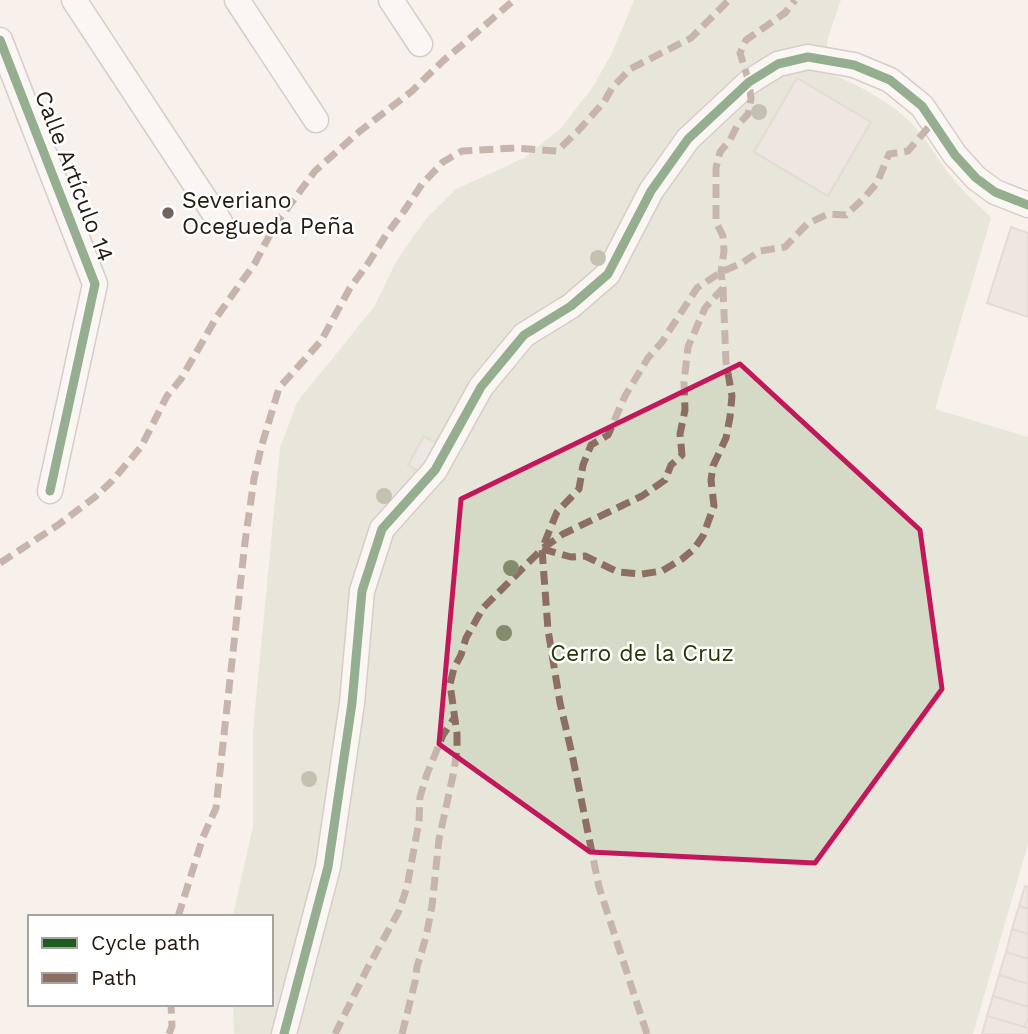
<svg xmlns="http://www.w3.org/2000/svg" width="1028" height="1034" font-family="'Work Sans',sans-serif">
  <rect width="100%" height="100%" fill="#f8f1eb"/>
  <path fill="#d5dac6" d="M 634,0 L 841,0 L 828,38 L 822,70 C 852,82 883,97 907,119 C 923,133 934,153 946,170 C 959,188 976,202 991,218 L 935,409 L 1028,437 L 1028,844 L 973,1034 L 234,1034 L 233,1004 L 271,1004 L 271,917 L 233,917 L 233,915 L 253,826 L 253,730 L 280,448 L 297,402 L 374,307 L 397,260 L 426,219 L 456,189 L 524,158 L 561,128 L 592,88 L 612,53 Z"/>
  <g fill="#e2d9d2" stroke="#c9c0b8" stroke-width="2">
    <polygon points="797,78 871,122 828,196 754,152"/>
    <polygon points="1011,227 1028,233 1028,317 987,303"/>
    <polygon points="424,436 443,447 426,476 408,465"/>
    <polygon points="1025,886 1028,887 1028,909 1019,906"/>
    <polygon points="1019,906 1028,909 1028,934 1012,929"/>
    <polygon points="1012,929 1028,934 1028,959 1006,952"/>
    <polygon points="1006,952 1028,959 1028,984 999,975"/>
    <polygon points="999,975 1028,984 1028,1007 993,996"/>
    <polygon points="993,996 1028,1007 1028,1018 1025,1027 987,1016"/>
    <polygon points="987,1016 1028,1028 1028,1034 982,1034"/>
  </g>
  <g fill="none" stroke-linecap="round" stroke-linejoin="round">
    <g stroke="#aca39c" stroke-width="27">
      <g id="minor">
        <polyline points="74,0 220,222"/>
        <polyline points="237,0 316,120"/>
        <polyline points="391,0 420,44"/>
        <polyline points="0,40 95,284 50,491"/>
        <polyline points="284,1034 328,867 352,703 362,591 382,529 435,470 481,387 524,335 571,306 608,274 651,191 688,139 749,82 778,64 808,57 854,65 890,80 922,106 955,155 976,178 995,192 1028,205"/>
      </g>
    </g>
    <use href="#minor" stroke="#fefdfc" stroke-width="24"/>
    <g stroke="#8d6e63" stroke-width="7" stroke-dasharray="14 7" stroke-linecap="butt">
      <polyline points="542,549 571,557 585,556 618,572 642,574 662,571 682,559 694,549 703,536 714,506 711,480 713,466 726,438 730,417 732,396 726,362 723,288"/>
      <polyline points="0,563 58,525 95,497 112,481 141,447 167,396 181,379 216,318 255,263 275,225 315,171 359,132 412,91 444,60 461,46 514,0"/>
      <polyline points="178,917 203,837 216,808 245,542 254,479 261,448 279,388 321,341 350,288 369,262 386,235 404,211 422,184 443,162 462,151 515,148 557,151 577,132 604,102 612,88 630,69 691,38 729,0"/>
      <polyline points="169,1034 172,1026 171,1004"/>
      <polyline points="335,1034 367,969 399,911 407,887 419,821 420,797 427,774 443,735 455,717"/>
      <polyline points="402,1034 415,982 417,967 426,937 432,906 439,839 454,771 457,749 457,734 450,684 454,668 461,655 466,638 483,608 542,549 563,534 642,496 665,480 671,465 682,455 680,434 685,410 684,382 688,347 705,308 723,288 721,272 724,251 723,236 716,222 716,168 720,152 730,140 737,126 748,114 751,99 749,82 740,53 746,40 785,13 795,0"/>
      <polyline points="647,1034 599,887 572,754 560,703 548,630 542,549 557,512 579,489 583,465 591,445 608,435 625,396 637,376 648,358 662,342 697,288 721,272 742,263 760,251 785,247 807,224 828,214 846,215 863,199 877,183 889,154 908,151 933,122"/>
    </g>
    <g stroke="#fff" stroke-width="13">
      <g id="cycleway">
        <polyline points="0,40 95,284 50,491"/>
        <polyline points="284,1034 328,867 352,703 362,591 382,529 435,470 481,387 524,335 571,306 608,274 651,191 688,139 749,82 778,64 808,57 854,65 890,80 922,106 955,155 976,178 995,192 1028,205"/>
      </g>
    </g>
    <use href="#cycleway" stroke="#1b5e20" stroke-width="9"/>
  </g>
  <g fill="#848b6c">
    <circle cx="759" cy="112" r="8"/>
    <circle cx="598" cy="258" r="8"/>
    <circle cx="384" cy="496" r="8"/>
    <circle cx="511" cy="568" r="8"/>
    <circle cx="504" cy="633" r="8"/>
    <circle cx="309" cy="779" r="8"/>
  </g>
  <path d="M0 0H1028V1034H0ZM 740,364 L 920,530 L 942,689 L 815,863 L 590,852 L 439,744 L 461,499 Z" fill="#f8f1eb" fill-opacity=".55" fill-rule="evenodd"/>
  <path fill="none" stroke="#c2185b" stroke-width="5" stroke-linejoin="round" d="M 740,364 L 920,530 L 942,689 L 815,863 L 590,852 L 439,744 L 461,499 Z"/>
  <circle fill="#6f655d" stroke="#fff" stroke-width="2.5" cx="168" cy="213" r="7"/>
  <g text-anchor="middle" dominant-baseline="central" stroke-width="5" stroke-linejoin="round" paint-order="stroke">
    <g font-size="23" fill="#251910" stroke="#fff">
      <text transform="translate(74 176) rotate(69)">Calle Artículo 14</text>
    </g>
    <g font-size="23" fill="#251910" stroke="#fff" text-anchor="start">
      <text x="182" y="200">Severiano<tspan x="182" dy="26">Ocegueda Peña</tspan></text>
    </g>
    <g font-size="23" fill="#253704" stroke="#fff">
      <text x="642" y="653">Cerro de la Cruz</text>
    </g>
  </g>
  <rect x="28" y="915" width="245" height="91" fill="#ffffff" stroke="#a8a39f" stroke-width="2"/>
  <rect x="42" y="938" width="35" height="10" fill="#1b5e20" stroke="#a8a39f" stroke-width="2"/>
  <text x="91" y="950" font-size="21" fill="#251910">Cycle path</text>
  <rect x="42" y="973" width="35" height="10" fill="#8d6e63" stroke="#a8a39f" stroke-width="2"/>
  <text x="91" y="985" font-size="21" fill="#251910">Path</text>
</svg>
